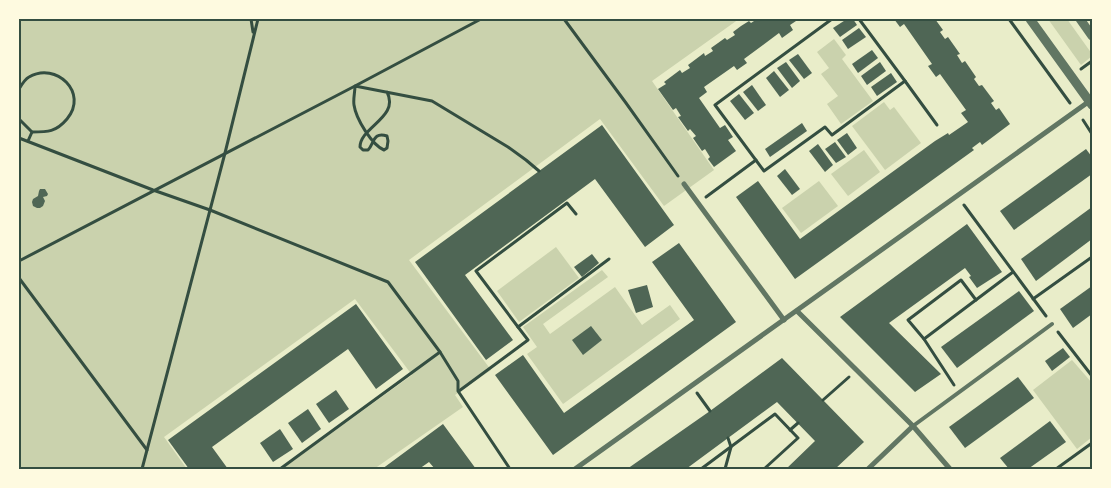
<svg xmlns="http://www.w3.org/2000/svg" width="1111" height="488" font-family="'Public Sans',sans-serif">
  <rect width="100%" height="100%" fill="#e9edc9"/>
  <g fill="#cad2ad">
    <polygon points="19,19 739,19 652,81 714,170 664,206 600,119 409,260 491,370 455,395 463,407 374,469 282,469 412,375 355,299 164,437 187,469 19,469"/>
    <polygon points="1048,19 1067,19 1092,54 1092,56 1081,65"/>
    <polygon points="834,39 846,55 842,59 873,101 841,124 827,104 838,96 821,74 829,68 817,52"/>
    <polygon points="884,102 890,110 894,107 921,143 885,170 852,126"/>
    <polygon points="864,150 880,172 848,196 831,174"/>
    <polygon points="819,181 838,206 801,233 782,208"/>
    <polygon points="556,247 579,278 519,322 497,291"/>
    <polygon points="602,270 608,277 543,324 550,334 615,287 642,325 670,305 680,319 563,404 527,354 537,347 523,327"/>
    <polygon points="1072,360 1092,383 1092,437 1077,449 1033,390"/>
  </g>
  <g fill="#4f6655">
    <polygon points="757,19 799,19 790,25 793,30 782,38 779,33 744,59 747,63 737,70 734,66 704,87 707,92 699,98 720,128 725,125 733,137 728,140 736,151 714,167 708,159 710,157 705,149 702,151 693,138 696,136 690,129 688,131 678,117 681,116 676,108 673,110 658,89 666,84 664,82 680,70 682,73 690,68 688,65 704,53 705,56 713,51 711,48 725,38 727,40 735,35 733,32 741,26 749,21 751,23"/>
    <polygon points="847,19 853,19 857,25 840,37 833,28"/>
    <polygon points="894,19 935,19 943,30 940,32 945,39 948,37 960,54 957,55 962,63 965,61 976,77 974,79 979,86 982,85 994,101 991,103 996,110 999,108 1010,124 982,145 980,142 972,148 974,150 795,279 736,197 758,181 800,239 935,141 948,133 949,135 968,122 961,113 966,110 940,74 936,77 928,66 932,64 904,24 900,27"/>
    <polygon points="859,28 866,37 848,49 842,40"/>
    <polygon points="872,50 878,58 858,73 852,64"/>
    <polygon points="798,54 812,73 804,79 789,60"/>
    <polygon points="786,62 800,81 792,88 777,68"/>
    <polygon points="880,62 886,71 867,85 861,76"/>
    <polygon points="774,71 789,90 780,97 766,78"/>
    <polygon points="891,73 897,82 877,96 871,87"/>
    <polygon points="752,85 766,105 758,111 743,92"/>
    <polygon points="739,94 754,113 745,120 730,101"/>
    <polygon points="802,123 807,131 770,157 765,149"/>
    <polygon points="602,125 674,225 645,247 595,179 465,275 513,340 486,360 415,262"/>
    <polygon points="847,133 857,148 848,155 837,140"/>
    <polygon points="835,142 846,157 836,163 825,149"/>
    <polygon points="818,144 833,165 825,172 809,151"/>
    <polygon points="1086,149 1092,157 1092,174 1014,230 1000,211"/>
    <polygon points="785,169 800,189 792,195 777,176"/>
    <polygon points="40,189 45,189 48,194 47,196 43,197 45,201 43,206 40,208 37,208 33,206 32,202 33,199 38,196 39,191"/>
    <polygon points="1092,207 1092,239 1036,281 1021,259"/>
    <polygon points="967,224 1002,272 977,288 969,277 971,276 965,268 889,323 941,374 915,392 840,317"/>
    <polygon points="679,243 736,322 553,455 495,375 523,355 564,413 694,320 652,262"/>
    <polygon points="592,254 599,263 582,277 574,267"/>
    <polygon points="647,285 653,307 636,313 628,290"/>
    <polygon points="1092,286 1092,314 1073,328 1060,309"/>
    <polygon points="1019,291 1034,311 957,368 941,347"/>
    <polygon points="356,304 403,369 376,389 348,349 212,447 228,469 189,469 168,440"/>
    <polygon points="591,326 602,340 583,355 572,340"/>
    <polygon points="1063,348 1070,357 1052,371 1045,361"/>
    <polygon points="782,358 864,442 835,469 786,469 815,441 777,402 686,469 627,469 710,411"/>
    <polygon points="1018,377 1034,398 965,448 949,427"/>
    <polygon points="336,390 349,409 329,423 316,404"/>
    <polygon points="308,409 321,429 302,443 288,423"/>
    <polygon points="1050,421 1066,442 1028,469 1009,469 1000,458"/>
    <polygon points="443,424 476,469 435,469 429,462 419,469 382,469"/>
    <polygon points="280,429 293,449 273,462 260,443"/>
  </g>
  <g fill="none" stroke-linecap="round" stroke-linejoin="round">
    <g stroke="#344e41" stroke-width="3">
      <polyline points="251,19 253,32"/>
      <polyline points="564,19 626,103 678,176"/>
      <polyline points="832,19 715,105 764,171 825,127 832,135 905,81 859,19"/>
      <polyline points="1009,19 1070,103"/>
      <polyline points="1081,69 1092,61"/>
      <polyline points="905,81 937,125"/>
      <path d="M 19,89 C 22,84 25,79 29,77 C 56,61 89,93 67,119 C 56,132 48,132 32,132 L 19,119"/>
      <path d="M 387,92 C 400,117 360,127 360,147 L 363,150 L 368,150 C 374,144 373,131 387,136 L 388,141 L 387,148 L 384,150 C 372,145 356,119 354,105 C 353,99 355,92 355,86 L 432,101 L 508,147 L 526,160 L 539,171"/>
      <polyline points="1083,120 1092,134"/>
      <polyline points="19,138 153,190 210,210 388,282 440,352 458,381 458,391 510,469"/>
      <polyline points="28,141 32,132"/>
      <polyline points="706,197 756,160"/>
      <polyline points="964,205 1046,316"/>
      <polyline points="576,214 567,203 476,271 518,327 609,259"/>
      <polyline points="19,261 355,86 481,19"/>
      <polyline points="19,278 147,450"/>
      <polyline points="1033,299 1092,257"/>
      <polyline points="1058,332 1092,376"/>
      <polyline points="924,339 908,320 961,280 976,300"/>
      <polyline points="954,385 924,339 1013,272"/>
      <polyline points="459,391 528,340 518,327"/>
      <polyline points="697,393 710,411"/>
      <polyline points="823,400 849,377"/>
      <polyline points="790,430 798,423"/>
      <polyline points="142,469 225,153 258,19"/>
      <polyline points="280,469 440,352"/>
      <polyline points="701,469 775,414 798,438 764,469"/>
      <polyline points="725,469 731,447 728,438"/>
      <polyline points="1056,469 1092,443"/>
    </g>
    <polyline stroke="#617663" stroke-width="4" points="913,426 1052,324"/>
    <g stroke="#617663" stroke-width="5">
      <polyline points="684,184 784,320"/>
      <polyline points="797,311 913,426 950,469"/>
      <polyline points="575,469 1091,100"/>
      <polyline points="868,469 913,426"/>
    </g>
    <g stroke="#617663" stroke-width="9">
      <polyline points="1030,19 1092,105"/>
      <polyline points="1080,19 1092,36"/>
    </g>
  </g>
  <rect width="1111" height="488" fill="none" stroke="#fefae0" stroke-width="40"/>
  <rect x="20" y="20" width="1071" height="448" fill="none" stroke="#344e41" stroke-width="2"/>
</svg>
